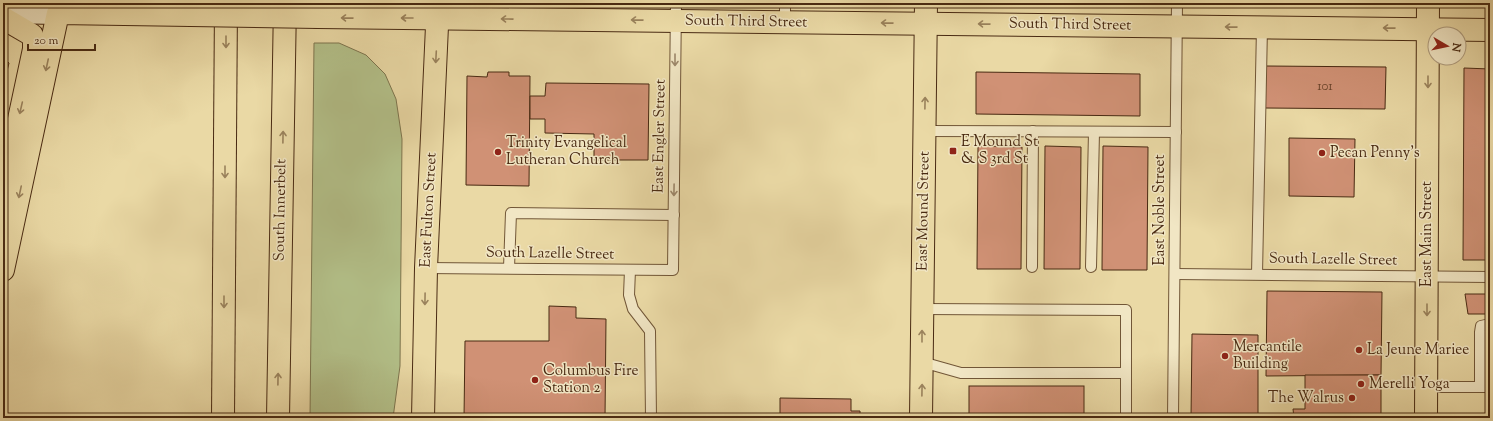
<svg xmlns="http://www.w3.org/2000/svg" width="1493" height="421" font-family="'Sorts Mill Goudy',serif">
  <rect width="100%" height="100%" fill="#ead9a5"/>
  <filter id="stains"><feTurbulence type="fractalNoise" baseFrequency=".005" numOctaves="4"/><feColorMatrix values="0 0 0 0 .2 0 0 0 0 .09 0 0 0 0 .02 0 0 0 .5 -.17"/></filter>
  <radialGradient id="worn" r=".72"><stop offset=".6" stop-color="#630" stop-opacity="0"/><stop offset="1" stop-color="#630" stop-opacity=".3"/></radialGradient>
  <polygon fill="#b3c089" stroke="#7e754e" points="314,43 339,43 366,55 385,74 396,99 402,139 400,366 393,418 310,418"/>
  <g fill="#d09175" stroke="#492a12">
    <polygon points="3,58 9,63 3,87"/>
    <polygon points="1266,66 1386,67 1385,109 1265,108"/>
    <polygon points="1464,68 1490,69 1490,260 1463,260"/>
    <polygon points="488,72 509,72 509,76 530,76 529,186 466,185 467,76 487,77"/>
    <polygon points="976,72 1140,74 1140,116 976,114"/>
    <polygon points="546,83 649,84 648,160 594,160 594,134 545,133 545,119 530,119 530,96 545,96"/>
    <polygon points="1289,138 1355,139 1354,197 1289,196"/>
    <polygon points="978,146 1022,147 1021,269 977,269"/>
    <polygon points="1045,146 1081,147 1080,269 1044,269"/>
    <polygon points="1103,146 1148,147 1147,270 1102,270"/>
    <polygon points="1267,291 1382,292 1381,375 1266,376"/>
    <polygon points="1465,294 1490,294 1490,314 1468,314"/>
    <polygon points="549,306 576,307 576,318 606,319 605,418 464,418 465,341 549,341"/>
    <polygon points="1486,332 1490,332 1490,373 1487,373"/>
    <polygon points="1192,334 1258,335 1258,418 1191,418"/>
    <polygon points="1305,375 1381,375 1381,418 1294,418 1293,409 1305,409"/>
    <rect x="969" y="386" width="115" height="32"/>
    <polygon points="780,398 851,399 851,411 860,411 860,418 780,418"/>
  </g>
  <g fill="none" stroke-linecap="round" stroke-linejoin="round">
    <g stroke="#715637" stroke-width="12">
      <g id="lane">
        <polyline points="785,3 785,22"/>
        <polyline points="925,131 1176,132"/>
        <polyline points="1032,267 1033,131"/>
        <polyline points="1091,267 1094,132"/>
        <polyline points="426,268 673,270 676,3"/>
        <polyline points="509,268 511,213 674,215"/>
        <polyline points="630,270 629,295 633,309 650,331 651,418"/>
        <polyline points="1175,274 1490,277"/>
        <polyline points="1257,274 1262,27"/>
        <polyline points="923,309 1126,310 1126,418"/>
        <polyline points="922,362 961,373 1126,373"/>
        <polyline points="1426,387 1490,387"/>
        <polyline points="1480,387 1480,332 1481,326 1490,324"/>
        <polyline points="1173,418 1177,3"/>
      </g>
    </g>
    <g stroke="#492a12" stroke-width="24">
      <polyline id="secondary" points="3,12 58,13"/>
    </g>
    <g stroke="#492a12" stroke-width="24">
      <g id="primary">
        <polyline points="318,17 1490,30"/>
        <polyline points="3,18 32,35 34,41 34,49 3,194"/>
        <polyline points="3,270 58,13 191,15"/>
        <polyline points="423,418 426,268 438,4"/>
        <polyline points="921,418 926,3"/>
        <polyline points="1426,418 1428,3"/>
      </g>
    </g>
    <g stroke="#492a12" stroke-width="24">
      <g id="highway">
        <polyline points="223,418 226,3"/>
        <polyline points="278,418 285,3"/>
      </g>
    </g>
    <use href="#lane" stroke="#f1e6c4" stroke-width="10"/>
    <use href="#secondary" stroke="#f1e6c4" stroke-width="22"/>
    <use href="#primary" stroke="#ead9a5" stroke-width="22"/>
    <use href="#highway" stroke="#ead9a5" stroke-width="22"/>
    <g stroke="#492a12" stroke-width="24" stroke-linecap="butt">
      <polyline id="primary-bridge" points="191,15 318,17"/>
    </g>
    <use href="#primary-bridge" stroke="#ead9a5" stroke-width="22"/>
  </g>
  <defs><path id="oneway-shaft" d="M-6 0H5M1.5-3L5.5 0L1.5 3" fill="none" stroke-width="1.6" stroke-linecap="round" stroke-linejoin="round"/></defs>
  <g stroke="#9a825c">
    <use href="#oneway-shaft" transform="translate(347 18) rotate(-179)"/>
    <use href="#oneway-shaft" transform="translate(407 18) rotate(-180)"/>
    <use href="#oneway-shaft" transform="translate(507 19) rotate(-179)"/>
    <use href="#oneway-shaft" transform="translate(637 20) rotate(-179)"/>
    <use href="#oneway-shaft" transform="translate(887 23) rotate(-179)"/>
    <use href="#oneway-shaft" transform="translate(984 24) rotate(-179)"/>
    <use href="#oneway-shaft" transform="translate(1231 27) rotate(-179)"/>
    <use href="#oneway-shaft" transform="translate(1389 28) rotate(-179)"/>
    <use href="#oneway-shaft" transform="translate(226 42) rotate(90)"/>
    <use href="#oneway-shaft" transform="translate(436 57) rotate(93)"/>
    <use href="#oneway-shaft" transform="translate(47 65) rotate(102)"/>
    <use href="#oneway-shaft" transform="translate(1428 82) rotate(90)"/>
    <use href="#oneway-shaft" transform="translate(925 103) rotate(-89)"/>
    <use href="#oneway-shaft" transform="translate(21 108) rotate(103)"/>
    <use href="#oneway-shaft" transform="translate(283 137) rotate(-89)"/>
    <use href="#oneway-shaft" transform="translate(225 172) rotate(90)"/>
    <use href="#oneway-shaft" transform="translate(20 192) rotate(102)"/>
    <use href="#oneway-shaft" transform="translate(425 299) rotate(91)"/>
    <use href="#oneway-shaft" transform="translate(224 302) rotate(90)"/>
    <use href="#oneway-shaft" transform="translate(1427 310) rotate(90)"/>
    <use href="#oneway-shaft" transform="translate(922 336) rotate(-90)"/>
    <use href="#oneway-shaft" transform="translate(278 379) rotate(-89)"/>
    <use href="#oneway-shaft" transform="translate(922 390) rotate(-89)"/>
  </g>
  <g stroke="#9d886b">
    <use href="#oneway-shaft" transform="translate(675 60) rotate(90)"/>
    <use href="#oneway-shaft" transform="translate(674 190) rotate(91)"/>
  </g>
  <g fill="#8f2418" stroke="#f1e6c4" stroke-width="1.5">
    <rect x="949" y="147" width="8" height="8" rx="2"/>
    <circle cx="498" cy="152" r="4"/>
    <circle cx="1322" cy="153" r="4"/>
    <circle cx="1359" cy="350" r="4"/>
    <circle cx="1225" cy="356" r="4"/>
    <circle cx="535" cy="380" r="4"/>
    <circle cx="1361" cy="384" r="4"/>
    <circle cx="1352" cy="398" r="4"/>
  </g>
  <g text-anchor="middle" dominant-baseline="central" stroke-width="3" stroke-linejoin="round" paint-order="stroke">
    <g font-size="13" fill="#6b442b">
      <text x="1325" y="87">101</text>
    </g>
    <g font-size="15" fill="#492a12" stroke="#f1e6c4">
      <text transform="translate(746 22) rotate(1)">South Third Street</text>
      <text transform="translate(1070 25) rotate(1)">South Third Street</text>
      <text transform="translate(660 136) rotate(-89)">East Engler Street</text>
      <text transform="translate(281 210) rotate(-89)">South Innerbelt</text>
      <text transform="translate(429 210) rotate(-87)">East Fulton Street</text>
      <text transform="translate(1160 210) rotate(-90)">East Noble Street</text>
      <text transform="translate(924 211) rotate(-89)">East Mound Street</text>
      <text transform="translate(1427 234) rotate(-90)">East Main Street</text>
      <text transform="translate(550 254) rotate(1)">South Lazelle Street</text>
      <text transform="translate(1333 260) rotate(1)">South Lazelle Street</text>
    </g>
    <g font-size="15" fill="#492a12" stroke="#f1e6c4" text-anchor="start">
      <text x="961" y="142">E Mound St<tspan x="961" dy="17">&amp; S 3rd St</tspan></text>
      <text x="506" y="143">Trinity Evangelical<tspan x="506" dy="17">Lutheran Church</tspan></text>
      <text x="1330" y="153">Pecan Penny's</text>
      <text x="1233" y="347">Mercantile<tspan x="1233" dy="17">Building</tspan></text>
      <text x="1367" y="350">La Jeune Mariee</text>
      <text x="543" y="371">Columbus Fire<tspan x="543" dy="17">Station 2</tspan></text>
      <text x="1369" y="384">Merelli Yoga</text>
      <text x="1344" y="398" text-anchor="end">The Walrus</text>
    </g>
  </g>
  <rect width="1493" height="421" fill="none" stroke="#ead9a5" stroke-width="16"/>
  <rect x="4" y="4" width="1485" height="413" fill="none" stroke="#492a12" stroke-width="2"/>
  <rect x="8" y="8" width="1477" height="405" fill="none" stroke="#492a12"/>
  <g transform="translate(1447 46) rotate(99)"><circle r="19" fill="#f1e6c4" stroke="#ae9b7d"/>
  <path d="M0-3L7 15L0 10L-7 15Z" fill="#8f2418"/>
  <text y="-6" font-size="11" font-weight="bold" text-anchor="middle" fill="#492a12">N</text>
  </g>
  <path d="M28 44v6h67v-6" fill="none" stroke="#492a12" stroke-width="2"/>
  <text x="34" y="44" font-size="12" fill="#492a12" stroke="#f1e6c4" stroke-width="3" paint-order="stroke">20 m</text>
  <rect width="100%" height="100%" filter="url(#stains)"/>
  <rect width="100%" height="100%" fill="url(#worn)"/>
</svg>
